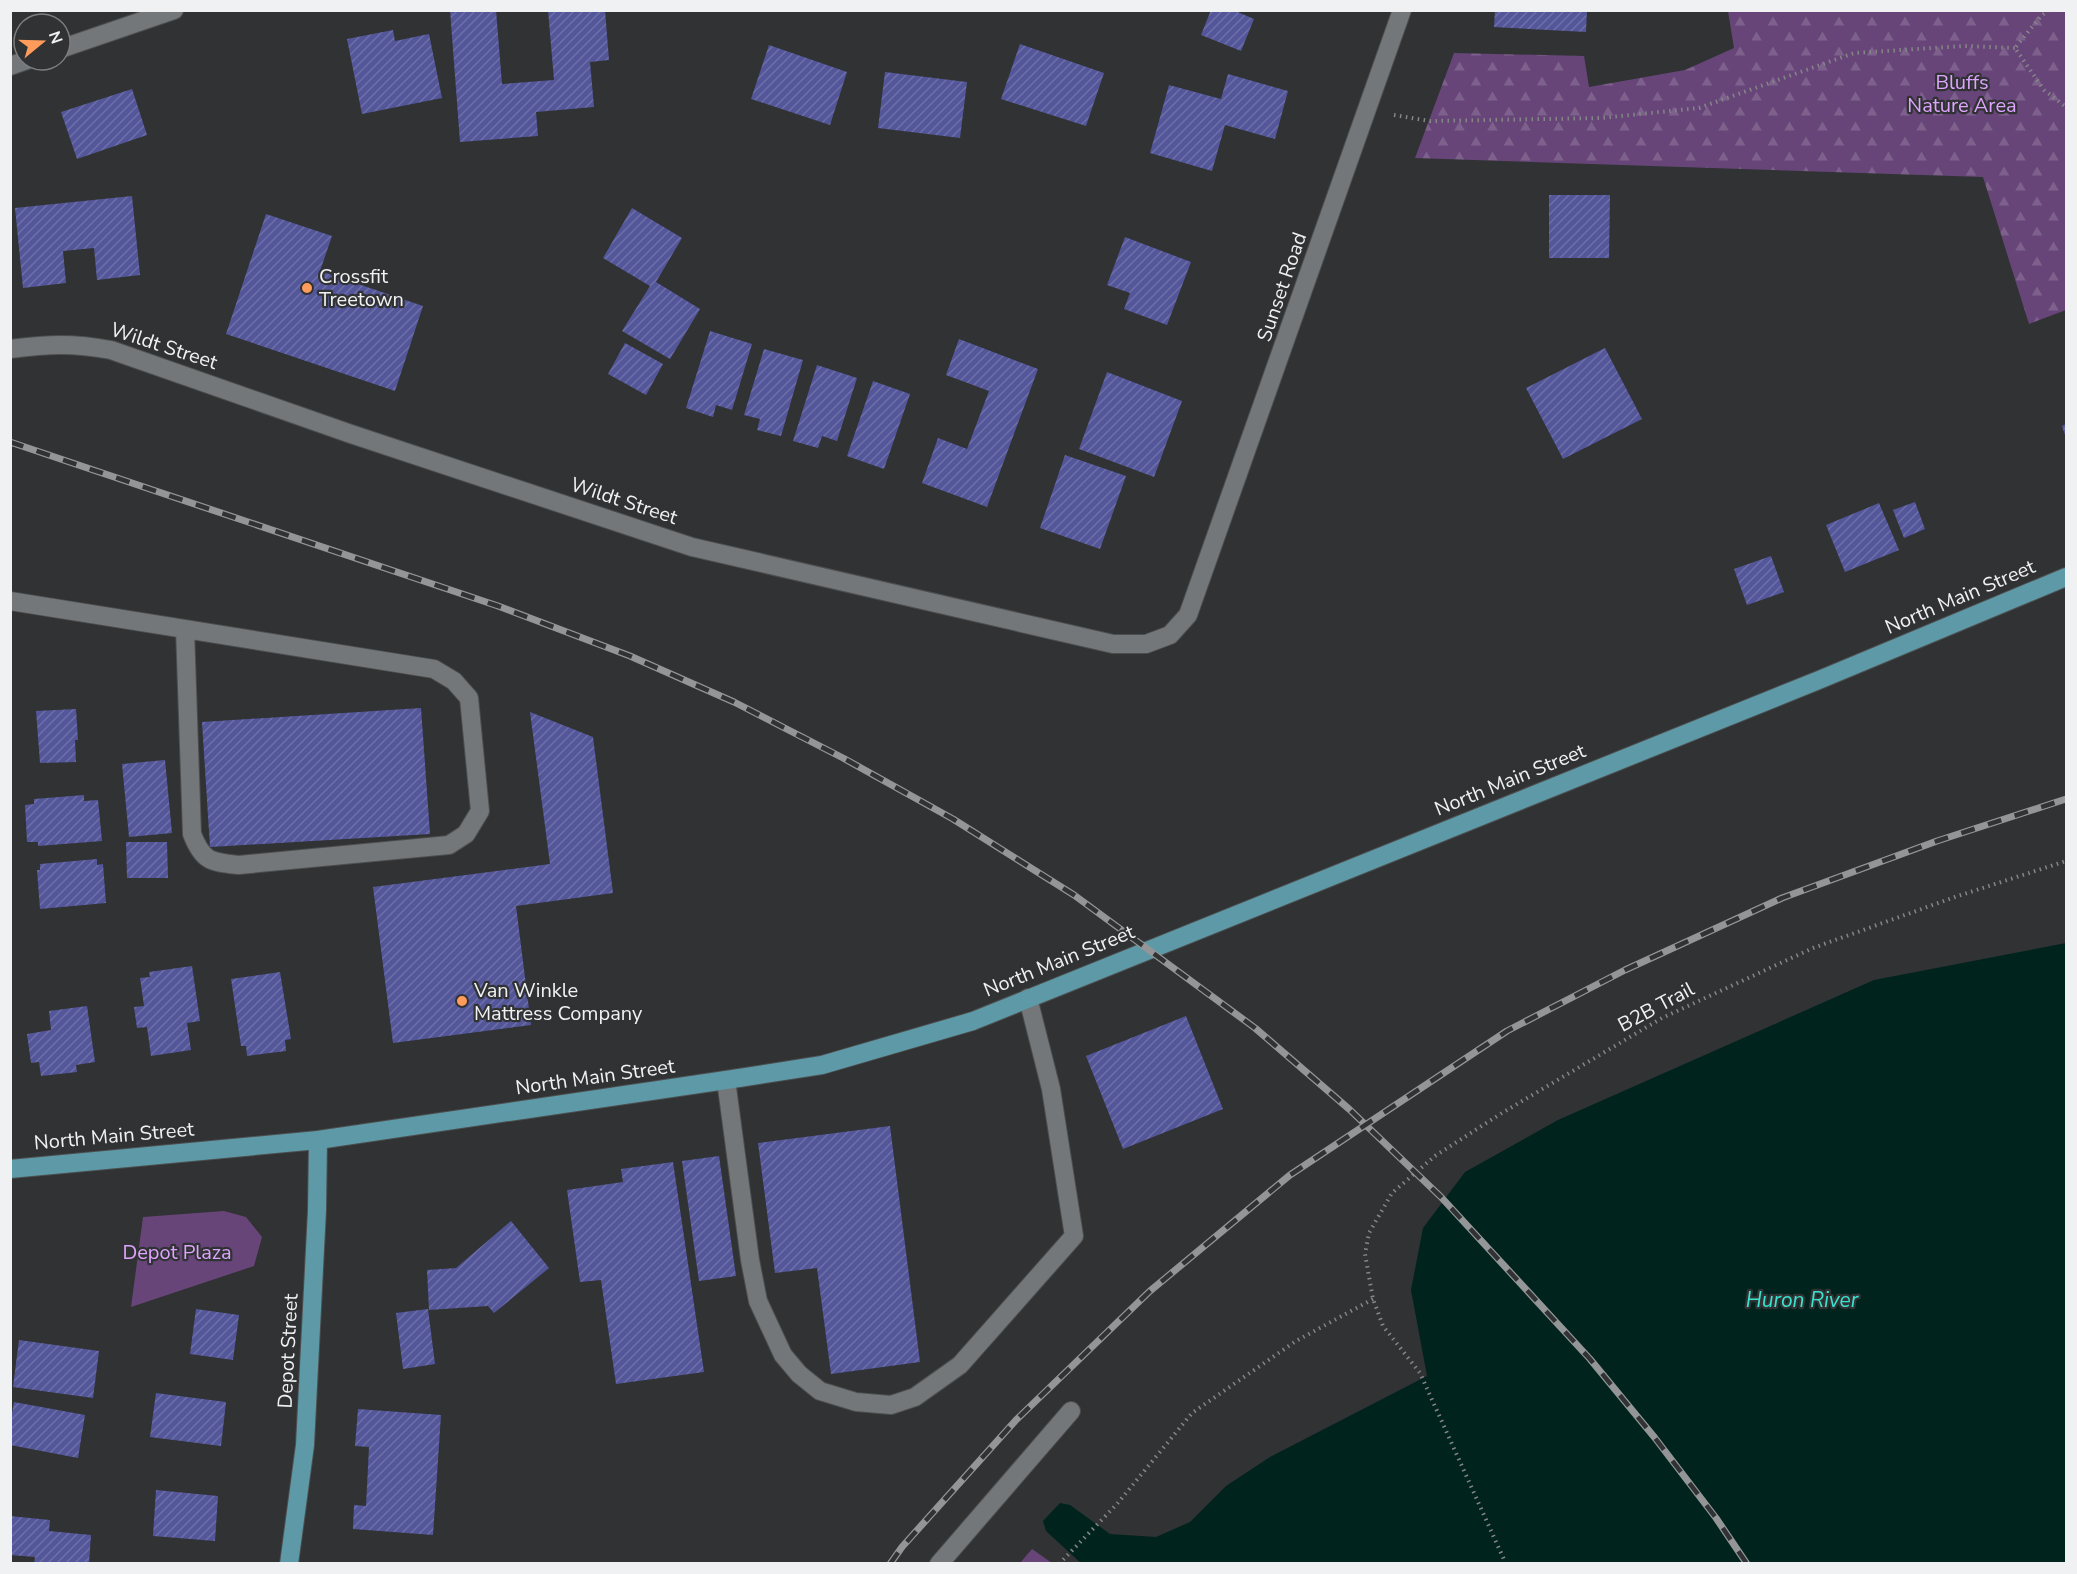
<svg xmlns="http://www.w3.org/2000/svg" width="2077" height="1574" font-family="'Nunito Sans',sans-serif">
  <defs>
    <pattern id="forest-firs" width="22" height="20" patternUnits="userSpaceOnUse" patternTransform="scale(1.5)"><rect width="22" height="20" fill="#674579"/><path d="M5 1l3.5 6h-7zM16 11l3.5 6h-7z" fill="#7d608c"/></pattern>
    <pattern id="building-hatch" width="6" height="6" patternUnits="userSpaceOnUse" patternTransform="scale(1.5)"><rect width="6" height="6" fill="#54569a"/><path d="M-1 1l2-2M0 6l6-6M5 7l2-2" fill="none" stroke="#6d6fa9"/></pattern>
  </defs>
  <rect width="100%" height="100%" fill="#303234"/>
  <g fill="#674579">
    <polygon points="224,1211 246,1217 262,1237 254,1266 131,1307 143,1217"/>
    <polygon points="1032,1549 1052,1563 1020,1563"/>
  </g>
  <polygon fill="url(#forest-firs)" points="1928,10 2066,11 2066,310 2029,324 1983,177 1415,158 1454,53 1584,56 1589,87 1685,70 1734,48 1728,11"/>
  <polygon fill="#00231e" points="2066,943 2066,1563 1082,1564 1046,1531 1043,1521 1060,1503 1070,1505 1110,1534 1156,1537 1190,1522 1226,1486 1270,1457 1427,1376 1411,1290 1423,1228 1465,1172 1558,1120 1874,980"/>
  <g fill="url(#building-hatch)">
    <polygon points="450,10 496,10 502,84 554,80 548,10 605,10 609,60 590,62 594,107 536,112 538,136 460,142"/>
    <polygon points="1211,10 1233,10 1254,19 1241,51 1201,35"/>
    <polygon points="1495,10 1587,10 1586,32 1494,27"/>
    <polygon points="393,30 395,41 429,34 442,98 362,114 347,39"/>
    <polygon points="1020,44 1104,73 1086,126 1001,99"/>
    <polygon points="769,45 847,72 830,125 751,99"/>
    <polygon points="885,72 967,82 960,138 878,128"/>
    <polygon points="1228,74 1288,91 1275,139 1225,125 1212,171 1150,153 1169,85 1221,99"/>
    <polygon points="132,89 147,135 77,159 61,112"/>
    <polygon points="1549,195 1610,195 1609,258 1549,258"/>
    <polygon points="132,196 140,275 97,280 94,248 63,251 66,283 23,288 15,208"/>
    <polygon points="632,208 682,238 656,282 700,309 670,359 622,331 650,286 603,258"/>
    <polygon points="266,214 332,236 320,271 423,306 395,391 226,334"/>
    <polygon points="1125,237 1191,262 1167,325 1124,309 1130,293 1107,285"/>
    <polygon points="710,331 752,344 732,410 716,405 713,417 686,408"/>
    <polygon points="959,339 1038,369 987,507 922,483 938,438 967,449 989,391 946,375"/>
    <polygon points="625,343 663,364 646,395 608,374"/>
    <polygon points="1605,348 1642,419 1563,459 1526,388"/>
    <polygon points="764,349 803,360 781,436 757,430 760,419 744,415"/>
    <polygon points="817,365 857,378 837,441 822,436 818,448 793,441"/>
    <polygon points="1107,372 1182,401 1154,477 1079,449"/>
    <polygon points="873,381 910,394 884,469 847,456"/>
    <polygon points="2066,424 2066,438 2062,426"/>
    <polygon points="1065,455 1126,476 1100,549 1040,528"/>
    <polygon points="1915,502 1925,529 1904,538 1893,510"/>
    <polygon points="1879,503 1899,550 1845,572 1826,525"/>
    <polygon points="1771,556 1784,592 1747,605 1734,569"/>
    <polygon points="421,708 430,834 210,847 202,722"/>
    <polygon points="76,709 78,740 75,740 76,762 40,763 36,711"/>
    <polygon points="530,712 593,737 613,893 516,906 531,1025 393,1043 373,887 550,864"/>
    <polygon points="165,760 172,833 129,837 122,764"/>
    <polygon points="84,795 84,801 98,800 102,841 38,846 38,842 27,842 25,805 34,804 34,799"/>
    <polygon points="126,842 167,842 168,878 127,878"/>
    <polygon points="97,859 97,865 103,864 106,903 40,909 37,870 40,870 40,864"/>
    <polygon points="192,966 200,1021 187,1023 191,1050 151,1056 147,1027 137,1028 134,1007 144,1006 140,978 150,977 149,972"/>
    <polygon points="280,972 291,1039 285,1040 286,1051 247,1056 246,1046 241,1046 231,979"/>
    <polygon points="87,1006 95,1062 76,1065 77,1072 41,1076 39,1062 31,1063 27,1034 51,1030 49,1011"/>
    <polygon points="1186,1016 1223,1109 1123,1149 1086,1056"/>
    <polygon points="890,1126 920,1362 831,1374 817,1268 775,1273 758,1143"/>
    <polygon points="719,1156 736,1276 699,1281 682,1161"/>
    <polygon points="673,1162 704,1372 616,1384 601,1280 580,1282 567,1190 623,1182 621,1169"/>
    <polygon points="511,1221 549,1268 494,1313 488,1306 429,1310 427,1270 456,1268"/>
    <polygon points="196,1309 239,1315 233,1360 190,1354"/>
    <polygon points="428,1309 435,1364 403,1369 396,1313"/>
    <polygon points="19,1340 99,1351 93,1398 13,1387"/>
    <polygon points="156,1393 226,1402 221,1446 150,1437"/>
    <polygon points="14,1402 85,1415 78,1458 10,1445 10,1424"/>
    <polygon points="358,1409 441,1415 433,1535 353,1529 354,1505 366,1506 369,1447 355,1446"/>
    <polygon points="156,1490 218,1496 215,1541 153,1536"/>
    <polygon points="10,1516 50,1520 49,1531 91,1535 89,1564 34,1564 35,1557 10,1555"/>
  </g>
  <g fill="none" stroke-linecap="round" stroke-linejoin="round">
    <g stroke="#4c4e4f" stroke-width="20">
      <g id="minor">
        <polyline points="60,49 174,10"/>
        <polyline points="10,66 27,60"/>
        <path d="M 10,349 C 49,344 73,343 111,350 L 351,434 L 692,547 L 1113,644 L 1146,644 L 1170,635 L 1188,615 L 1402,10"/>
        <path d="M 10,601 L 434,669 L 454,681 L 469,698 L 480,811 L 466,834 L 449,845 L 239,865 C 211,862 203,862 192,834 L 185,629"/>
        <polyline points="726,1080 750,1260 758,1301 783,1355 799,1374 820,1391 856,1402 891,1405 915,1397 960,1365 1074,1236 1051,1089 1028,998"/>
        <polyline points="939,1564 1071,1411"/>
      </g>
    </g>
    <g stroke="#4c4e4f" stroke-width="20">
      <g id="major">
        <polyline points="10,1169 318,1140 726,1080 822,1065 973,1021 1819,680 2066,577"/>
        <polyline points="289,1564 305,1445 317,1210 318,1140"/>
      </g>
    </g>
    <g stroke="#848687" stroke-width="4" stroke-dasharray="1.5 4.5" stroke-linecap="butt">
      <polyline points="2049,10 2041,16 2015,48 2044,90 2066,107"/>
      <polyline points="1394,115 1430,121 1601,118 1699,108 1854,53 1964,46 2015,48"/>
      <polyline points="1059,1564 1117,1504 1192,1413 1296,1341 1373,1299"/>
      <polyline points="1506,1564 1420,1373 1383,1326 1373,1299 1365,1254 1369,1233 1392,1193 1435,1156 1502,1113 1662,1018 1813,948 1955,897 2066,861"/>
    </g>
    <use href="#minor" stroke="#747779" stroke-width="18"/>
    <use href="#major" stroke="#5d99a6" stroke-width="18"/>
    <g stroke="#939597" stroke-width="7">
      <g id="rail">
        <polyline points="10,442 498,606 630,656 734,702 843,758 953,819 1074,895 1255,1028 1349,1109 1441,1197 1590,1359 1655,1438 1716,1518 1747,1564"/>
        <polyline points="890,1564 902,1547 1016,1420 1150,1291 1290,1175 1507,1031 1625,970 1782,898 1937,841 2066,799"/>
      </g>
    </g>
    <use href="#rail" stroke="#303234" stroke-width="4.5" stroke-dasharray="14" stroke-linecap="butt"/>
  </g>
  <g fill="#ff9b5b" stroke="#303234" stroke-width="2">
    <circle cx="307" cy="288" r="6"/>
    <circle cx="462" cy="1001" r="6"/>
  </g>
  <g text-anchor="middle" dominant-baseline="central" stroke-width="4.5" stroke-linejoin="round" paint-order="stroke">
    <g font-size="20" fill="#dea4fe" stroke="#303234">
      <text x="1962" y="82">Bluffs<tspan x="1962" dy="23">Nature Area</tspan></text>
      <text x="177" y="1252">Depot Plaza</text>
    </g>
    <g font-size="20" fill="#eff1f2" stroke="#303234" text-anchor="start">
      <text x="319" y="276">Crossfit<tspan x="319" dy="23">Treetown</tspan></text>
      <text x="474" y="990">Van Winkle<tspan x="474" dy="23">Mattress Company</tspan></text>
    </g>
    <g font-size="20" fill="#eff1f2" stroke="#303234">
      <text transform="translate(1282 287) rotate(-71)">Sunset Road</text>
      <text transform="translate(164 346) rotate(18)">Wildt Street</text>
      <text transform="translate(624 501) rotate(18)">Wildt Street</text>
      <text transform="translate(1960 597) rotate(-23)">North Main Street</text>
      <text transform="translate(1510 780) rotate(-22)">North Main Street</text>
      <text transform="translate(1059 961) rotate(-22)">North Main Street</text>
      <text transform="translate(1656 1007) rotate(-28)">B2B Trail</text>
      <text transform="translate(595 1077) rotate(-8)">North Main Street</text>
      <text transform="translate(114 1136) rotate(-5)">North Main Street</text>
      <text transform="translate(288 1351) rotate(-87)">Depot Street</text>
    </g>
    <g font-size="21" font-style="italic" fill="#3ae3cd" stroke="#303234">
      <text x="1802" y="1300">Huron River</text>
    </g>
  </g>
  <rect width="2077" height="1574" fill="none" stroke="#eff1f2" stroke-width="24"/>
  <g transform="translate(42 42) rotate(71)"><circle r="28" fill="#303234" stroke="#7c7e80" stroke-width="1.5"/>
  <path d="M0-4.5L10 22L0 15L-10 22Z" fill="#ff9b5b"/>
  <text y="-9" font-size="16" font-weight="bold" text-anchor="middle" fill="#eff1f2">N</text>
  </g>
</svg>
